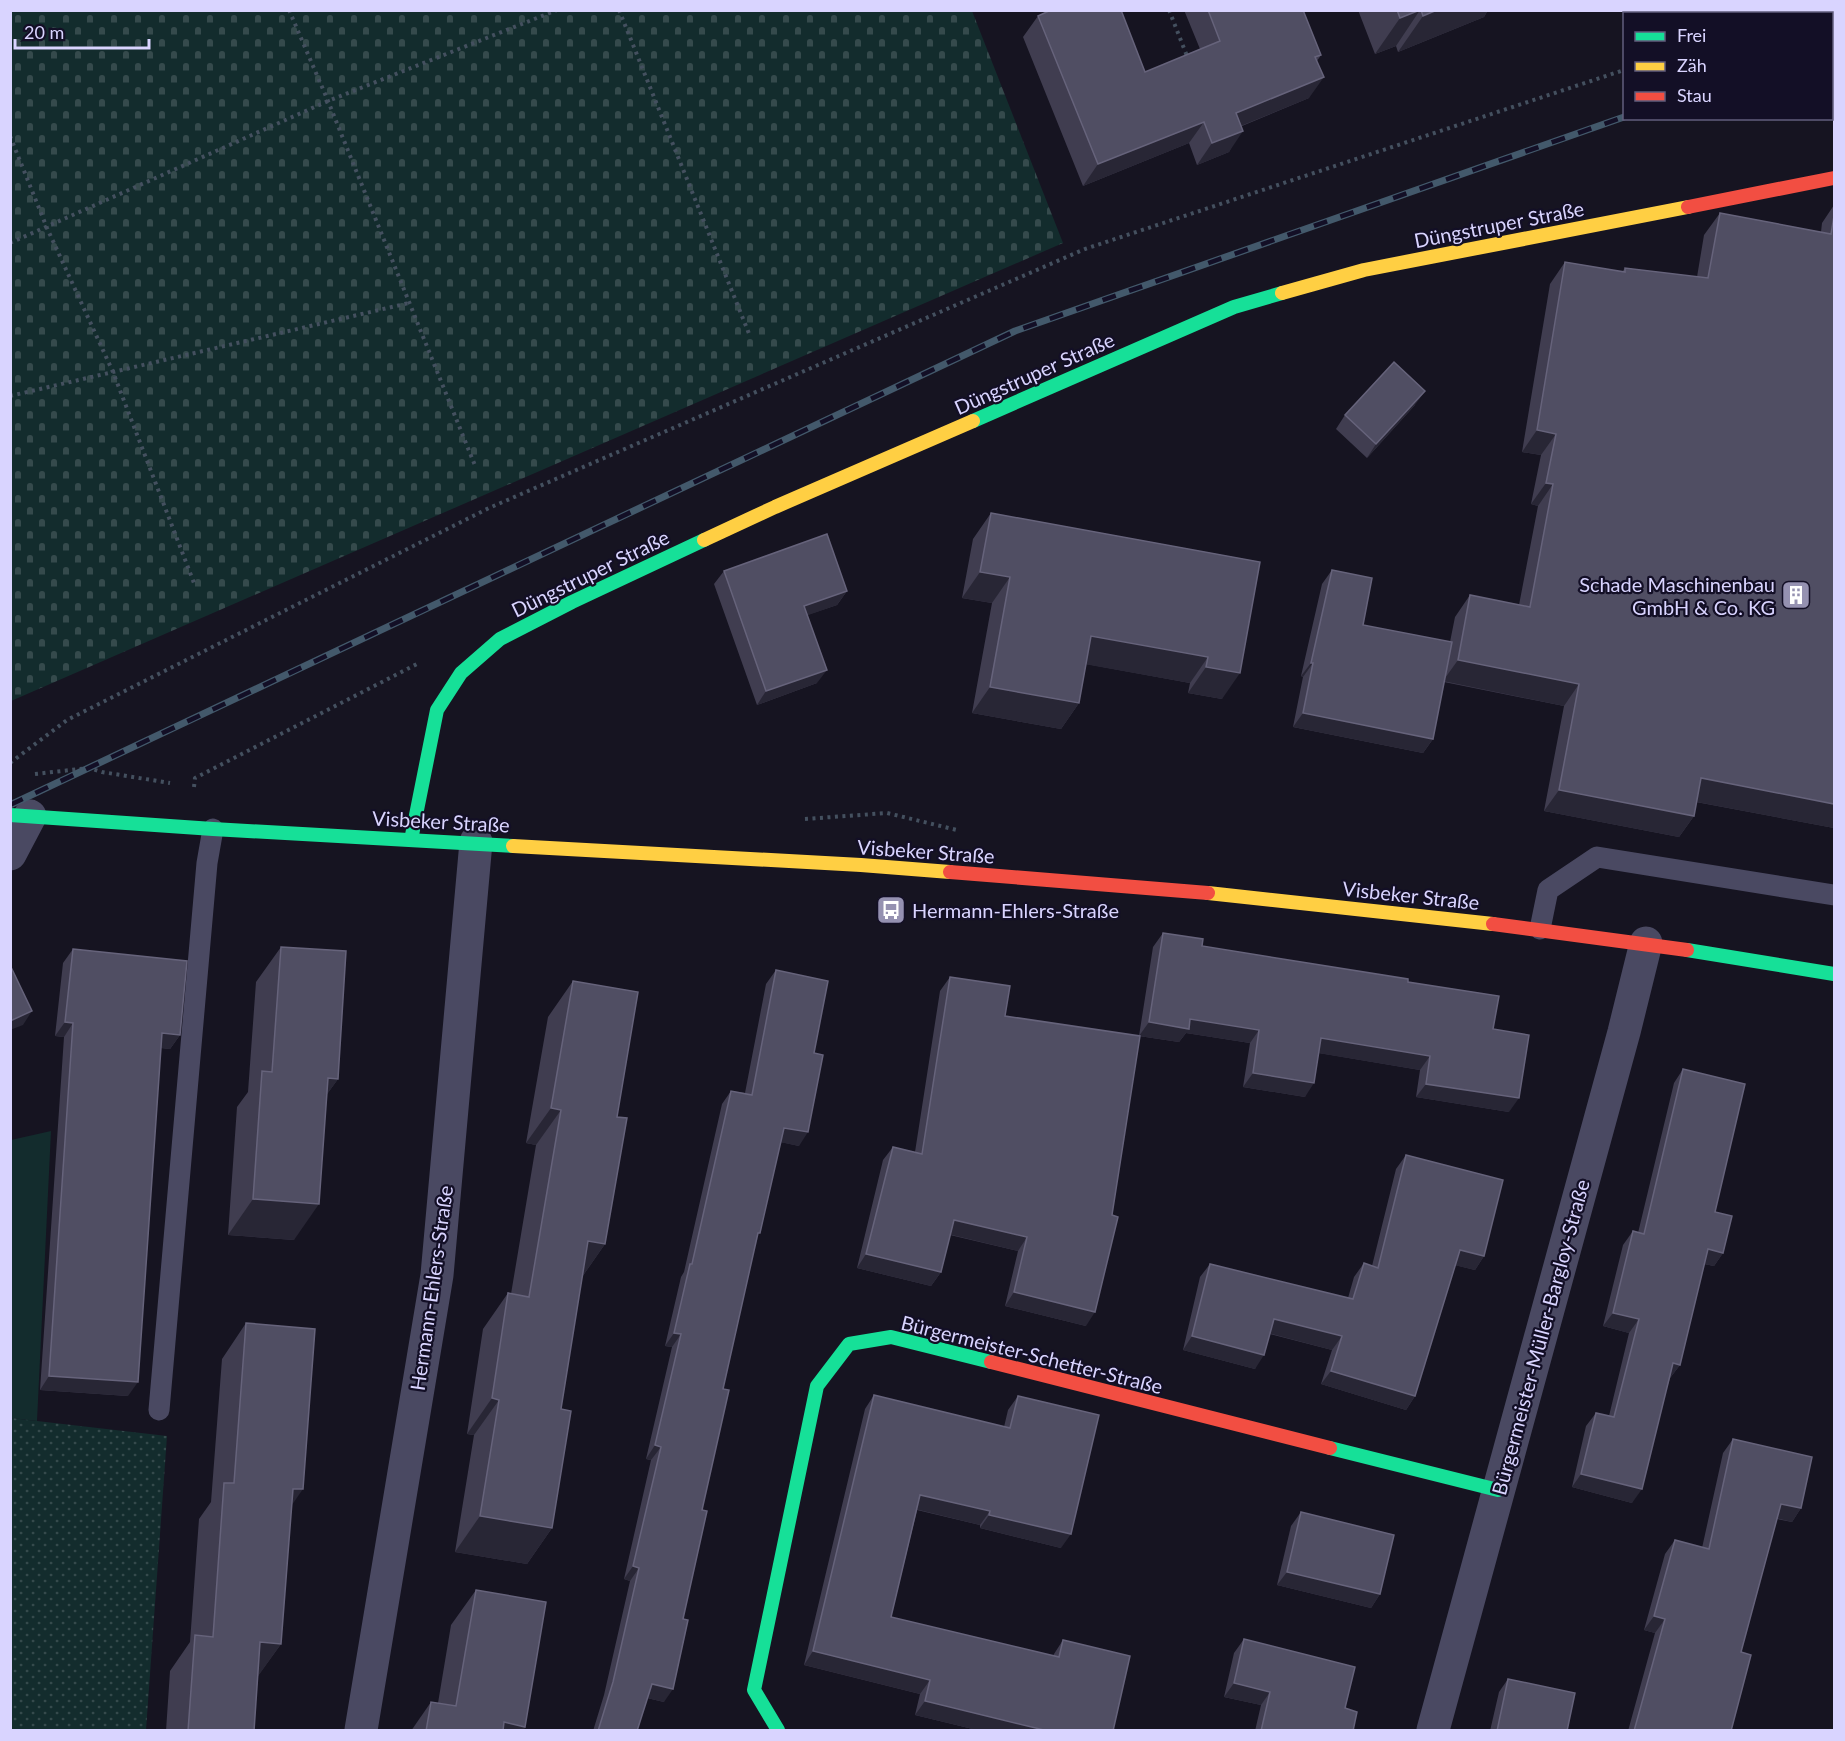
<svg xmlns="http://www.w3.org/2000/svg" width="1845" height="1741" font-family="Lato,sans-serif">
  <defs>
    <pattern id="cemetery-stones" width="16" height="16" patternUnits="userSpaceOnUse" patternTransform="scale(1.5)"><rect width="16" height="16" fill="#132c2d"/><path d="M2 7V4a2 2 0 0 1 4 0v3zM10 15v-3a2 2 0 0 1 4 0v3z" fill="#354a4c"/></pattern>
    <pattern id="park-dots" width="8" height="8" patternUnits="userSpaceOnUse" patternTransform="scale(1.5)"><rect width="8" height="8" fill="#132c2d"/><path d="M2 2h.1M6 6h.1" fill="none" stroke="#354a4c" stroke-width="1.8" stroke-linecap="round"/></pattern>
  </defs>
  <rect width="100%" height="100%" fill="#161421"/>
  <polygon fill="#132c2d" points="51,1131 37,1421 11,1418 11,1140"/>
  <polygon fill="url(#cemetery-stones)" points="11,10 972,11 1063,243 11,701"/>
  <polygon fill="url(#park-dots)" points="11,1418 167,1436 146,1730 11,1730"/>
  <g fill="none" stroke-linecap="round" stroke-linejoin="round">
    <g stroke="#44505f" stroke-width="4" stroke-dasharray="3 4.5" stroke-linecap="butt">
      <polyline points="289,10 328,101 476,468"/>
      <polyline points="619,10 750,336"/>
      <polyline points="1169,10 1187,56"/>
      <polyline points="1795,14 1804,10"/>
      <polyline points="10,136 47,228 113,372 194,583"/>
      <polyline points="10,243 328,101 557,10"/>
      <polyline points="10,396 409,303"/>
      <polyline points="10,763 67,720 489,508 1085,249 1624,70"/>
      <polyline points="35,774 89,768 102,772 170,783"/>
      <polyline points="194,787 195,778 417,664"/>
      <polyline points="805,819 887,813 957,830"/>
    </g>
    <g stroke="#4a4962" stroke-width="21">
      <polyline points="1540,929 1548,890 1597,857 1834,895"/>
      <polyline points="159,1410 207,863 213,829"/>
    </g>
    <g stroke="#4a4962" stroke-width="33">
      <polyline points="10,854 30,816"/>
      <polyline points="361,1730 437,1275 476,842"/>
      <polyline points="1433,1730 1624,1032 1646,943"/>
    </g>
    <g stroke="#16e098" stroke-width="14">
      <polyline points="973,421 1234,307 1282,293"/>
      <polyline points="10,815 213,829 513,846"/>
      <polyline points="411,840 437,710 461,673 500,639 572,602 704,540"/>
      <polyline points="1687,950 1834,974"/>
      <polyline points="1330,1448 1498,1490"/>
      <polyline points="778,1730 754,1690 817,1386 849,1344 891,1337 991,1362"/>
    </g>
    <g stroke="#ffcf43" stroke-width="14">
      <polyline points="1282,293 1364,270 1688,207"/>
      <polyline points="704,540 775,507 973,421"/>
      <polyline points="513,846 861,865 950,872"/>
      <polyline points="1208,893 1493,924"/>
    </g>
    <g stroke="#f24e42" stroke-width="14">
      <polyline points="1688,207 1834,178"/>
      <polyline points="950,872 1208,893"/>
      <polyline points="1493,924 1687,950"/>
      <polyline points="991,1362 1330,1448"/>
    </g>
    <g stroke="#43596b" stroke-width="7">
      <g id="rail">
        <polyline points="1832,45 1834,44"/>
        <polyline points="10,805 1015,331 1624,117"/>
      </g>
    </g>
    <use href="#rail" stroke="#130f26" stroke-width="4.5" stroke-dasharray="14" stroke-linecap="butt"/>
  </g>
  <g fill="#403d50">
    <polygon points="1184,10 1303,10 1321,55 1317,61 1309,98 1242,126 1229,152 1197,165 1189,143 1083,186 1023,37 1038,16 1145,72 1200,49"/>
    <polygon points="1358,10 1488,10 1484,17 1398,52 1396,46 1375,54"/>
    <polygon points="1834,205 1834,828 1696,802 1694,816 1679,837 1544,811 1564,706 1444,682 1433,739 1423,753 1293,727 1303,677 1301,676 1322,584 1332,570 1363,625 1450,642 1455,617 1470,595 1519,605 1538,506 1531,504 1541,455 1522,452 1550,284 1565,262 1622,272 1625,268 1697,277 1704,235 1720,213 1821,232 1822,223"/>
    <polygon points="1415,405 1367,458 1336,429 1345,415"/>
    <polygon points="991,513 1260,562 1222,699 1188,693 1190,683 1086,664 1079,703 1061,729 972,713 992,603 962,598 973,539"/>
    <polygon points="724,571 847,591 837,605 807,615 817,683 757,705 714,584"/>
    <polygon points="1163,933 1202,946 1408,982 1493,1029 1509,1112 1416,1097 1420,1070 1319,1053 1305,1097 1243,1087 1250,1043 1186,1033 1179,1042 1139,1036 1153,947"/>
    <polygon points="281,947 338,1079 327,1094 294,1240 228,1235 237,1107 248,1092 256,982"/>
    <polygon points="73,949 180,1035 170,1049 161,1048 128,1396 40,1390 64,1037 55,1036 63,963"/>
    <polygon points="776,970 814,1053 799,1146 781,1142 757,1237 723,1389 702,1510 664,1702 647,1698 637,1731 593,1731 604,1695 630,1581 624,1579 651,1460 646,1459 672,1347 665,1346 681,1277 684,1272 722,1104 731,1091 745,1093 766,984"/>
    <polygon points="950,977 1005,1016 1086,1326 1005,1306 1018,1251 950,1235 941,1272 931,1286 857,1268 883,1160 893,1147 915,1152 940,991"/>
    <polygon points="573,981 617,1117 605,1244 582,1277 561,1409 552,1528 527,1564 455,1552 474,1435 467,1434 483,1329 508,1293 511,1294 536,1145 526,1143 548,1017"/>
    <polygon points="1683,1069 1723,1253 1714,1266 1704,1264 1680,1365 1670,1378 1632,1503 1572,1487 1586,1426 1596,1413 1609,1416 1629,1333 1603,1326 1623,1245 1633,1231 1638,1233 1674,1083"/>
    <polygon points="1406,1155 1484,1256 1475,1270 1455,1265 1415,1396 1406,1410 1321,1384 1332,1350 1270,1334 1255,1369 1183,1350 1200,1277 1210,1264 1348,1298 1354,1277 1364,1263 1372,1266 1396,1169"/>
    <polygon points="246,1323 291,1507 281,1644 257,1677 254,1731 166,1731 170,1671 190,1642 199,1519 211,1502 222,1359"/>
    <polygon points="874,1395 1004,1427 1008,1410 1018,1396 1061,1548 980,1528 980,1525 917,1510 891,1617 1053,1656 1054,1654 1063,1640 1113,1731 981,1731 915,1715 920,1694 804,1665 865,1409"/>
    <polygon points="1733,1439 1801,1508 1792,1522 1777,1519 1741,1652 1731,1731 1628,1731 1655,1633 1644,1630 1665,1554 1675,1540 1702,1548 1723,1453"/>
    <polygon points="1301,1512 1380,1594 1371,1608 1277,1585 1291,1526"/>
    <polygon points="476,1590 525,1727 523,1731 426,1731 438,1703 451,1625"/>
    <polygon points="1244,1639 1345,1708 1353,1731 1255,1731 1261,1705 1224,1697 1234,1653"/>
    <polygon points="1508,1679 1567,1731 1490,1731 1499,1692"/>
    <polygon points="431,1702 426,1731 411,1731"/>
  </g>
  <g fill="#282635">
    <polygon points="1420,10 1396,46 1375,54 1400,18"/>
    <polygon points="1437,10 1488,10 1484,17 1398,52 1423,16"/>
    <polygon points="1324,77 1309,98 1221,134 1236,113"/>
    <polygon points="1204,122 1189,143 1083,186 1098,164"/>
    <polygon points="1243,131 1229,152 1197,165 1212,143"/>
    <polygon points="1425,391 1415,405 1367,458 1376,444"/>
    <polygon points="1537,430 1556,434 1541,455 1522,452"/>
    <polygon points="1546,483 1553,484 1538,506 1531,504"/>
    <polygon points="980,572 1010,577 992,603 962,598"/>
    <polygon points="847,591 837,605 794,620 804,606"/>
    <polygon points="1091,636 1208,657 1190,683 1073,662"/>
    <polygon points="1458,660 1579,684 1564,706 1443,681"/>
    <polygon points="1311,663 1313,663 1303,677 1301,676"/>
    <polygon points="1206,667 1240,673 1222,699 1188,693"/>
    <polygon points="827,670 817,683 757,705 766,691"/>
    <polygon points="990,687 1079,703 1061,729 972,713"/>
    <polygon points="1303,713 1433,739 1423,753 1293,727"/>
    <polygon points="1701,778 1834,804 1834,828 1686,800"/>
    <polygon points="1559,790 1694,816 1679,837 1544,811"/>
    <polygon points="32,1011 23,1025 10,1030 10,1021"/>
    <polygon points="1190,1019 1259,1030 1250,1043 1186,1033 1179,1042 1139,1036 1149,1022"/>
    <polygon points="65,1022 73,1023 64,1037 55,1036"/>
    <polygon points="162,1033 180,1035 170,1049 152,1047"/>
    <polygon points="1321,1038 1430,1056 1420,1070 1312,1052"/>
    <polygon points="1253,1073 1314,1083 1305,1097 1243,1087"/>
    <polygon points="328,1078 338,1079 313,1114"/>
    <polygon points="1426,1084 1519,1098 1509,1112 1416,1097"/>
    <polygon points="551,1108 561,1110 536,1145 526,1143"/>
    <polygon points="784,1128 808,1132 799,1146 775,1141"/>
    <polygon points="253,1199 319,1204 294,1240 228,1235"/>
    <polygon points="954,1220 1027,1237 1018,1251 944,1233"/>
    <polygon points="588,1241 605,1244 580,1280"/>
    <polygon points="1708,1249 1723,1253 1714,1266 1699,1263"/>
    <polygon points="1460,1250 1484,1256 1475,1270 1450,1264"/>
    <polygon points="866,1254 941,1272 931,1286 857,1268"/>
    <polygon points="1014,1292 1095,1312 1086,1326 1005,1306"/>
    <polygon points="1613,1313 1639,1319 1629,1333 1603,1326"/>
    <polygon points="1274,1319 1342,1336 1332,1350 1264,1332"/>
    <polygon points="674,1333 681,1334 672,1347 665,1346"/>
    <polygon points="1192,1336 1264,1355 1255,1369 1183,1350"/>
    <polygon points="1673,1363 1680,1365 1670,1378"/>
    <polygon points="1331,1371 1415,1396 1406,1410 1321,1384"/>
    <polygon points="49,1376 138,1382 128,1396 40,1390"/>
    <polygon points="492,1398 499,1400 474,1435 467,1434"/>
    <polygon points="655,1445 661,1447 651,1460 646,1459"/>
    <polygon points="1581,1474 1642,1489 1632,1503 1572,1487"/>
    <polygon points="293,1489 303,1489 278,1525"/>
    <polygon points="920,1495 990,1511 980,1525 911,1508"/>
    <polygon points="1781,1504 1801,1508 1792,1522 1772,1517"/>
    <polygon points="989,1515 1071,1534 1061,1548 980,1528"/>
    <polygon points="480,1516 552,1528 527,1564 455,1552"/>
    <polygon points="633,1566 639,1568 630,1581 624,1579"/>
    <polygon points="1287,1572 1380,1594 1371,1608 1277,1585"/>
    <polygon points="1654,1616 1665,1619 1655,1633 1644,1630"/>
    <polygon points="260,1642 281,1644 256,1679"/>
    <polygon points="813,1651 930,1680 920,1694 804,1665"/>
    <polygon points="1234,1683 1270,1692 1261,1705 1224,1697"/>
    <polygon points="652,1684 673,1689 664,1702 643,1697"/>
    <polygon points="925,1701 1048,1731 981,1731 915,1715"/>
    <polygon points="504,1722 525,1727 523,1731 498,1731"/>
  </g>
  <g fill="#504e63" stroke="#66637b" stroke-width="1.5">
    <polygon points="1051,10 1121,10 1145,72 1220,41 1208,10 1303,10 1321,55 1315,57 1324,77 1236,113 1243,131 1212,143 1204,122 1098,164 1038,16"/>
    <polygon points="1397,10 1420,10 1400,18"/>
    <polygon points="1421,10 1437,10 1423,16"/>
    <polygon points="1720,213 1831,234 1834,216 1834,804 1701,778 1694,816 1559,790 1579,684 1458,660 1470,595 1530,607 1553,484 1546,483 1556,434 1537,430 1565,262 1625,272 1625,268 1708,278"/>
    <polygon points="1394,362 1425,391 1376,444 1345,415"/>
    <polygon points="991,513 1260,562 1240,673 1206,667 1208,657 1091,636 1079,703 990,687 1010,577 980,572"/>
    <polygon points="827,534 847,591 804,606 827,670 766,691 724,571"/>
    <polygon points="1332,570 1372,578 1363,625 1452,642 1433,739 1303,713 1313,663 1311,663"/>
    <polygon points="1163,933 1203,939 1202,946 1408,979 1408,982 1499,996 1493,1029 1529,1035 1519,1098 1426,1084 1430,1056 1321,1038 1314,1083 1253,1073 1259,1030 1190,1019 1189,1029 1149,1022"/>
    <polygon points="281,947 346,951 338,1079 328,1078 319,1204 253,1199 262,1071 272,1072"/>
    <polygon points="73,949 187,961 180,1035 162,1033 138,1382 49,1376 73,1023 65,1022"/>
    <polygon points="10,965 32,1011 10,1021"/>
    <polygon points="776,970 828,981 814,1053 823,1055 808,1132 784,1128 760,1233 758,1233 723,1389 729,1390 702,1510 707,1511 683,1619 688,1620 673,1689 652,1684 637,1731 598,1731 613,1682 639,1568 633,1566 661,1447 655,1445 681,1334 674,1333 690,1264 692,1264 731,1091 752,1095"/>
    <polygon points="950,977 1010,986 1005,1016 1140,1036 1112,1215 1118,1217 1095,1312 1014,1292 1027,1237 954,1220 941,1272 866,1254 893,1147 922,1154"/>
    <polygon points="573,981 638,992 617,1117 627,1118 605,1244 588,1241 561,1409 571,1411 552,1528 480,1516 499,1400 492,1398 508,1293 529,1297 561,1110 551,1108"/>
    <polygon points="1683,1069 1745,1084 1715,1212 1732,1216 1723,1253 1708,1249 1680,1365 1673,1363 1642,1489 1581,1474 1596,1413 1614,1417 1639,1319 1613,1313 1633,1231 1644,1234"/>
    <polygon points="1406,1155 1503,1180 1484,1256 1460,1250 1415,1396 1331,1371 1342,1336 1274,1319 1264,1355 1192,1336 1210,1264 1353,1299 1364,1263 1378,1268"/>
    <polygon points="246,1323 315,1329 303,1489 293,1489 281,1644 260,1642 254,1731 188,1731 195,1635 213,1637 224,1483 234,1483"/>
    <polygon points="874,1395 1010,1428 1018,1396 1099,1415 1071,1534 989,1515 990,1511 920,1495 891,1617 1059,1657 1063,1640 1130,1656 1113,1731 1048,1731 925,1701 930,1680 813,1651"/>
    <polygon points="1733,1439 1812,1457 1801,1508 1781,1504 1741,1652 1751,1655 1731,1731 1634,1731 1665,1619 1654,1616 1675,1540 1709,1549"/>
    <polygon points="1301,1512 1394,1535 1380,1594 1287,1572"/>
    <polygon points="476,1590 546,1602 525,1727 504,1722 503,1731 426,1731 431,1702 456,1706"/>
    <polygon points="1244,1639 1355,1667 1345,1708 1357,1712 1353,1731 1261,1731 1270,1692 1234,1683"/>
    <polygon points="1508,1679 1575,1693 1567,1731 1497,1731"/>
  </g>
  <defs>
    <g id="building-square" transform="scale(1.5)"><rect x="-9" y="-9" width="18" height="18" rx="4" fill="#9591b1" stroke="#130f26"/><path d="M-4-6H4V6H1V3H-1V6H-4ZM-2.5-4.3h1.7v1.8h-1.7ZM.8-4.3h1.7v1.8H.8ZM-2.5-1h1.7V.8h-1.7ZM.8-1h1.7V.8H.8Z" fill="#fff"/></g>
    <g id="bus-square" transform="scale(1.5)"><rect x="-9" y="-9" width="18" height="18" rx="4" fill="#9591b1" stroke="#130f26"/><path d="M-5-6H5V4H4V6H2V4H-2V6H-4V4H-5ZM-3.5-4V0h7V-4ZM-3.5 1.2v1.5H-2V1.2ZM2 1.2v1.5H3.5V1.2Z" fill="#fff"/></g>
  </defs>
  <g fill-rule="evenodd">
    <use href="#building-square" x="1796" y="595"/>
    <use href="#bus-square" x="891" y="910"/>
  </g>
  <g text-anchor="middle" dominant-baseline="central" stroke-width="4.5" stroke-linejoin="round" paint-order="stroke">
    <g font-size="20" fill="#d9d4ff" stroke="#130f26">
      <text transform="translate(1499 224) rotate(-11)">Düngstruper Straße</text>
      <text transform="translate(1034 373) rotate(-24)">Düngstruper Straße</text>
      <text transform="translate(590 573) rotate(-26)">Düngstruper Straße</text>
      <text transform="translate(441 821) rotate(3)">Visbeker Straße</text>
      <text transform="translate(926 851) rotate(4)">Visbeker Straße</text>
      <text transform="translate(1411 895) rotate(6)">Visbeker Straße</text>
      <text transform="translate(431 1288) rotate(-82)">Hermann-Ehlers-Straße</text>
      <text transform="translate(1540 1337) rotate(-75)">Bürgermeister-Müller-Bargloy-Straße</text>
      <text transform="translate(1032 1354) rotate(14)">Bürgermeister-Schetter-Straße</text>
    </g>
    <g font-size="20" fill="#d9d4ff" stroke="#130f26" text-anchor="end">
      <text x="1775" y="584">Schade Maschinenbau<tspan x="1775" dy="23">GmbH &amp; Co. KG</tspan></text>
      <text x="912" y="910" text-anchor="start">Hermann-Ehlers-Straße</text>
    </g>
  </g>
  <rect width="1845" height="1741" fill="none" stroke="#d9d4ff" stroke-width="24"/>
  <rect x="1623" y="12" width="210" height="108" fill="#130f26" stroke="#625e7d" stroke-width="1.5"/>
  <rect x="1635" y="32" width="30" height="9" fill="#16e098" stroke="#625e7d" stroke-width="1.5"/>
  <text x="1677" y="42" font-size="18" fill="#d9d4ff">Frei</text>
  <rect x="1635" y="62" width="30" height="9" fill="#ffcf43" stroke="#625e7d" stroke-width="1.5"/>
  <text x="1677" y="72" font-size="18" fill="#d9d4ff">Zäh</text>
  <rect x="1635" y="92" width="30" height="9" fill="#f24e42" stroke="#625e7d" stroke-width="1.5"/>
  <text x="1677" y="102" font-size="18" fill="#d9d4ff">Stau</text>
  <path d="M15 39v9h134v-9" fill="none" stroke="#d9d4ff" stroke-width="3"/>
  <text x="24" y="39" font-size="18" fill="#d9d4ff" stroke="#130f26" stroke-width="4.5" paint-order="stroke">20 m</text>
</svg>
